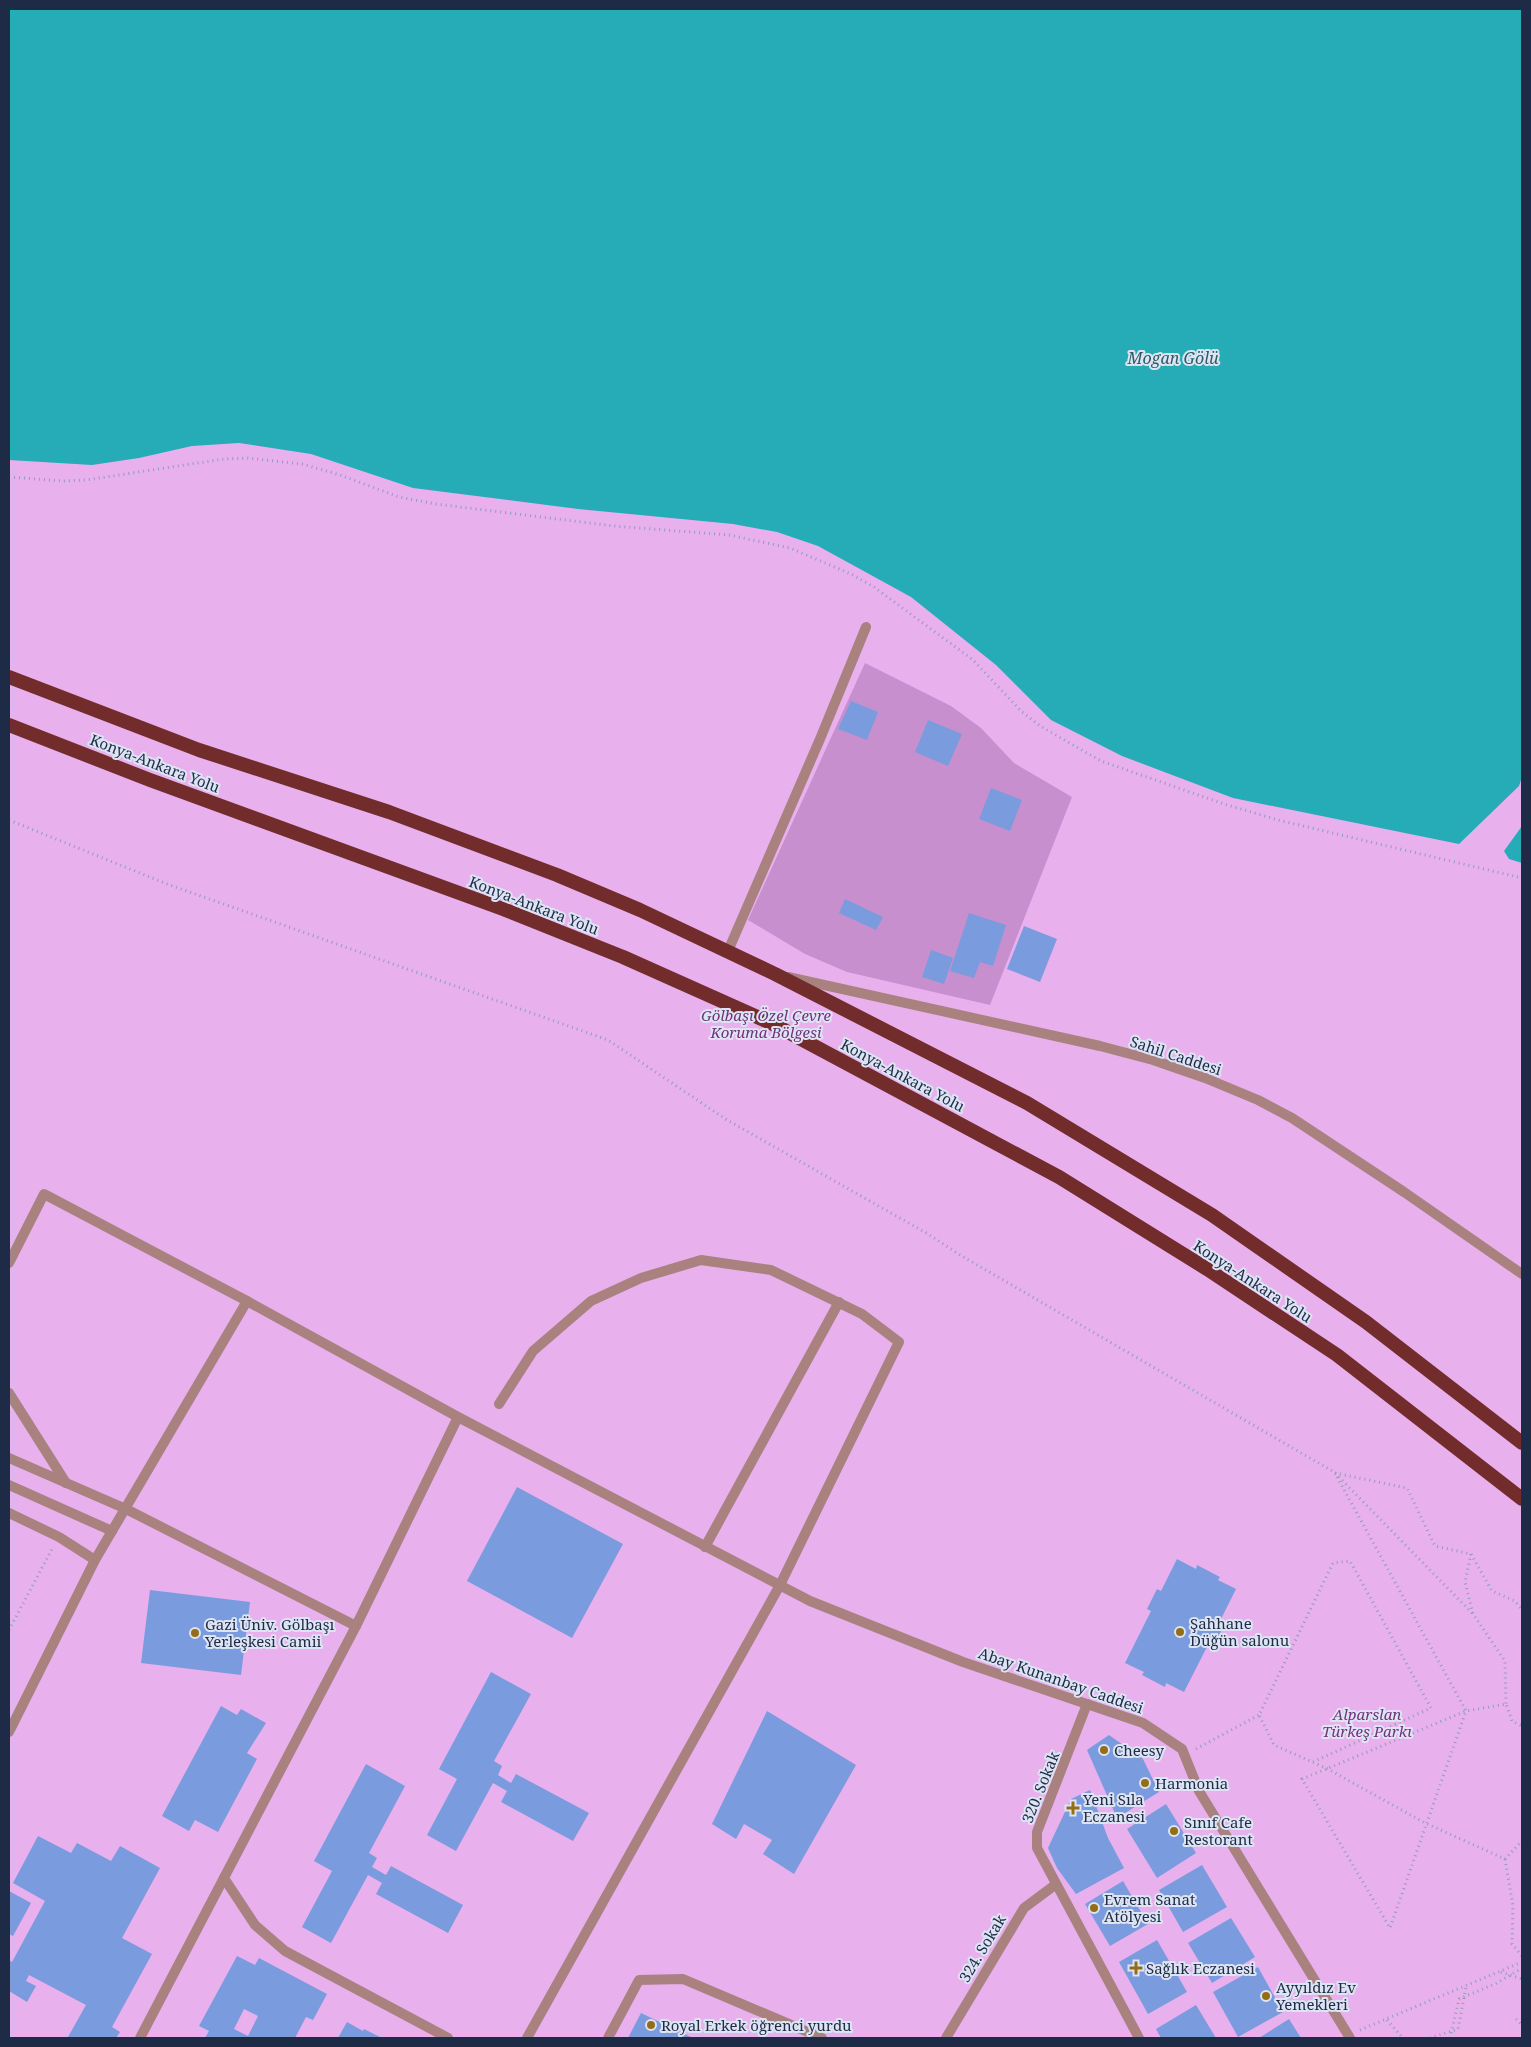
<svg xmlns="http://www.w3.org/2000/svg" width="1531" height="2047" font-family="'Noto Serif',serif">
  <rect width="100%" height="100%" fill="#c9d8f4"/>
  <rect fill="#e9b0ee" x="9" y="9" width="1513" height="2029"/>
  <polygon fill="#c88fce" points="865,663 951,706 981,728 1014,763 1072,797 990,1005 847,972 805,954 748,920"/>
  <g fill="#26acb7">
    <polygon points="9,9 1522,9 1522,777 1519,786 1459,844 1233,798 1122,756 1051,720 996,665 911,597 818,546 777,532 733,524 578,509 413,488 311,454 239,443 192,446 139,458 92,465 9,460"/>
    <polygon points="1522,826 1522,863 1509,859 1504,851"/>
  </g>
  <g fill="#7a9bdd" fill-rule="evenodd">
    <polygon points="851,701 878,712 867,740 838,729"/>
    <polygon points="928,720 962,734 948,766 915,752"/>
    <polygon points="991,788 1022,800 1010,831 979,819"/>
    <polygon points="845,899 883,917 876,930 839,913"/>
    <polygon points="969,913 1006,925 993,966 980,962 974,978 950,971"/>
    <polygon points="1024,926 1057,939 1040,982 1007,969"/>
    <polygon points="931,950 953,958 944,984 922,977"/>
    <polygon points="517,1487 623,1544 572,1638 467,1581"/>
    <polygon points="1177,1559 1196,1569 1197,1565 1220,1577 1218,1580 1236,1589 1220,1621 1225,1624 1215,1643 1210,1641 1184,1692 1166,1683 1165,1687 1142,1675 1144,1672 1125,1663 1151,1611 1147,1609 1157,1589 1161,1591"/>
    <polygon points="150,1590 250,1602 241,1675 141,1663"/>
    <polygon points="491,1672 531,1694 494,1761 502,1766 498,1775 511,1783 516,1774 589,1813 573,1841 501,1802 507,1791 493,1783 456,1851 427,1835 457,1779 439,1769"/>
    <polygon points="221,1706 237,1715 241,1709 266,1723 247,1753 257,1759 218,1832 195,1820 189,1831 162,1816"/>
    <polygon points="767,1711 856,1765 794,1874 763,1854 772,1840 744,1824 736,1839 712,1824"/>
    <polygon points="1109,1735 1143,1759 1159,1792 1117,1818 1087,1750"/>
    <polygon points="366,1764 405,1786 369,1853 377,1858 372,1867 386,1875 391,1866 463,1905 448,1933 376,1894 382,1883 368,1875 331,1943 302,1927 332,1871 314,1861"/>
    <polygon points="1090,1790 1108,1838 1124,1868 1076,1894 1057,1868 1048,1848 1071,1799"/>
    <polygon points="1166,1804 1196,1853 1157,1878 1127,1829"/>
    <polygon points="38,1836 71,1853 77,1843 111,1861 120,1846 160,1868 122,1938 152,1954 112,2027 120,2032 116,2038 68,2037 86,2005 29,1975 26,1981 36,1986 27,2002 9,1991 9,1960 12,1962 45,1901 13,1883"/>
    <polygon points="1202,1865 1227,1907 1183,1932 1159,1890"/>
    <polygon points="1123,1881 1148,1924 1110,1946 1085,1904"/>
    <polygon points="9,1891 31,1903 13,1936 9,1934"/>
    <polygon points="1231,1918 1255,1957 1212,1983 1188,1943"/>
    <polygon points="1157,1940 1187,1992 1148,2014 1119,1962"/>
    <path d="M 237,1956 L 255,1965 L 259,1958 L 327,1994 L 313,2020 L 306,2017 L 295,2038 L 205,2038 L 209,2031 L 199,2026 ZM 244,2009 L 258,2016 L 248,2036 L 234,2029 Z"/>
    <polygon points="1258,1967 1283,2012 1238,2037 1213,1992"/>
    <polygon points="1196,2005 1216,2038 1161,2038 1156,2029"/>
    <polygon points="641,2013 693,2038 628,2038"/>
    <polygon points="1289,2019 1301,2038 1259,2038"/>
    <polygon points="347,2022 363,2031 364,2029 382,2038 338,2038"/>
  </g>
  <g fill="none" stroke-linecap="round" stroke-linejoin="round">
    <g stroke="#8f9db9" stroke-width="3" stroke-dasharray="1 4" stroke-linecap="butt">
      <polyline points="9,477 63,481 86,480 224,459 247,458 302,464 340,475 399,497 436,504 614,526 729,535 790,548 851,574 874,587 973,660 1021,711 1040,726 1101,761 1224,804 1278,820 1522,878"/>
      <polyline points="9,820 167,884 608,1040 727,1120 928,1234 960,1255 1334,1472 1473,1614"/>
      <polyline points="1335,1473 1407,1488 1435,1546 1471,1554 1492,1591 1515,1601 1522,1610"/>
      <polyline points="1337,1477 1466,1711 1390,1928 1302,1779 1466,1711 1506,1704 1512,1721 1522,1726"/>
      <polyline points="1471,1554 1465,1582 1473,1614 1505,1661 1506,1704"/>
      <polyline points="9,1630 52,1549"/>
      <polyline points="1196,1749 1259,1715"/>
      <polyline points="1313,1762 1431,1708 1350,1561 1333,1563 1259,1715 1274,1745 1328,1769 1425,1823 1505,1859 1522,1841"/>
      <polyline points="1505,1859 1513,1906 1512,1944 1522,1956"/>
      <polyline points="1501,1972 1522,1979"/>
      <polyline points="1516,2019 1522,2025"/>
      <polyline points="1387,2020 1403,2038"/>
      <polyline points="1360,2030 1522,1962"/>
      <polyline points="1430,2038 1458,2029 1466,1987"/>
      <polyline points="1450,2038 1459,1999 1497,1983 1522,1968"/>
    </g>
    <g stroke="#a9827f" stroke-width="10">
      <polyline points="728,951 820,739 866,627"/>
      <polyline points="9,1485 112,1531"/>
      <polyline points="9,1513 59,1537 95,1560"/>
      <polyline points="705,1547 839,1302"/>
      <polyline points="224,1878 255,1925 285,1951 448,2038"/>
    </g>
    <g stroke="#a9827f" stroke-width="10">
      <polyline points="9,1263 44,1194 247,1301 458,1417 810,1601 963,1662 1143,1723 1182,1749 1199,1791 1350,2038"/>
      <polyline points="9,1393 66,1483"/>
      <polyline points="499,1404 533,1351 591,1301 641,1278 701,1260 771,1270 862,1314 899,1342 780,1585 527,2038"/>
      <polyline points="9,1458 126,1509 356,1626"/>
      <polyline points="1087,1704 1037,1832 1037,1848 1139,2038"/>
      <polyline points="9,1732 95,1560 247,1301"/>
      <polyline points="140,2038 356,1626 458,1417"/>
      <polyline points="608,2038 639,1980 683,1979 822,2038"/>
      <polyline points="946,2038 1024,1908 1055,1885"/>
    </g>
    <polyline stroke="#a9827f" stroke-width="10" points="788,977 1100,1046 1153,1060 1205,1078 1258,1100 1292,1118 1404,1192 1522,1274"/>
    <g stroke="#722c2c" stroke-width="14">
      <polyline points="9,677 199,750 389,812 557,875 640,910 775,974 1027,1103 1212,1215 1366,1322 1522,1443"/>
      <polyline points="9,725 150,780 503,909 623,957 773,1024 1059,1177 1207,1269 1337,1355 1522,1499"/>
    </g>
  </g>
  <g fill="#936e16" stroke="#dde4f3" stroke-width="2">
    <circle cx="1180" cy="1632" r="5"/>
    <circle cx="195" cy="1633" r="5"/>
    <circle cx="1104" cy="1750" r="5"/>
    <circle cx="1145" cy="1783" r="5"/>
    <path d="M1070.5 1800.5h5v5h5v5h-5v5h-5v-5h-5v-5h5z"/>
    <circle cx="1174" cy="1831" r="5"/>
    <circle cx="1094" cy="1908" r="5"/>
    <path d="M1133.5 1960.5h5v5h5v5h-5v5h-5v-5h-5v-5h5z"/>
    <circle cx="1266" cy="1996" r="5"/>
    <circle cx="651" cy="2025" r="5"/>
  </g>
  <g text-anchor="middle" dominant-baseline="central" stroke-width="4" stroke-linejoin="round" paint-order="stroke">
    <g font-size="15" fill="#1e2b46" stroke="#dde4f3">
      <text transform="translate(155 763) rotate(21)">Konya-Ankara Yolu</text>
      <text transform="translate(534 905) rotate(21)">Konya-Ankara Yolu</text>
      <text transform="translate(1176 1055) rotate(18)">Sahil Caddesi</text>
      <text transform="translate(903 1075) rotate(28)">Konya-Ankara Yolu</text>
      <text transform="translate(1253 1281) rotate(33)">Konya-Ankara Yolu</text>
      <text transform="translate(1061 1680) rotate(19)">Abay Kunanbay Caddesi</text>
      <text transform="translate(1040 1787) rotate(-68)">320. Sokak</text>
      <text transform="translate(982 1948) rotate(-59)">324. Sokak</text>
    </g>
    <g font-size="15" font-style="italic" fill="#74307b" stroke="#dde4f3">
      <text x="766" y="1015">Gölbaşı Özel Çevre<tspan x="766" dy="17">Koruma Bölgesi</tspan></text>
      <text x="1367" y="1714">Alparslan<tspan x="1367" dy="17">Türkeş Parkı</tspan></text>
    </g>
    <g font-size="15" fill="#1e2b46" stroke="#dde4f3" text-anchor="start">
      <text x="1190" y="1623">Şahhane<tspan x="1190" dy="17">Düğün salonu</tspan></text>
      <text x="205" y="1624">Gazi Üniv. Gölbaşı<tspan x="205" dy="17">Yerleşkesi Camii</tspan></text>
      <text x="1114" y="1750">Cheesy</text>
      <text x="1155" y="1783">Harmonia</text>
      <text x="1083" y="1799">Yeni Sıla<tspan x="1083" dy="17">Eczanesi</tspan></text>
      <text x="1184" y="1822">Sınıf Cafe<tspan x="1184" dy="17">Restorant</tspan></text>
      <text x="1104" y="1899">Evrem Sanat<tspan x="1104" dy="17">Atölyesi</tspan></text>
      <text x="1146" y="1968">Sağlık Eczanesi</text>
      <text x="1276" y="1987">Ayyıldız Ev<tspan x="1276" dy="17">Yemekleri</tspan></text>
      <text x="661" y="2025">Royal Erkek öğrenci yurdu</text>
    </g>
    <g font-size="16" font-style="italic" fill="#295d62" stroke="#dde4f3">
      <text x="1173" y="358">Mogan Gölü</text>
    </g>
  </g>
  <rect width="1531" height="2047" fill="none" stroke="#1e2b46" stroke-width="20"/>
</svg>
